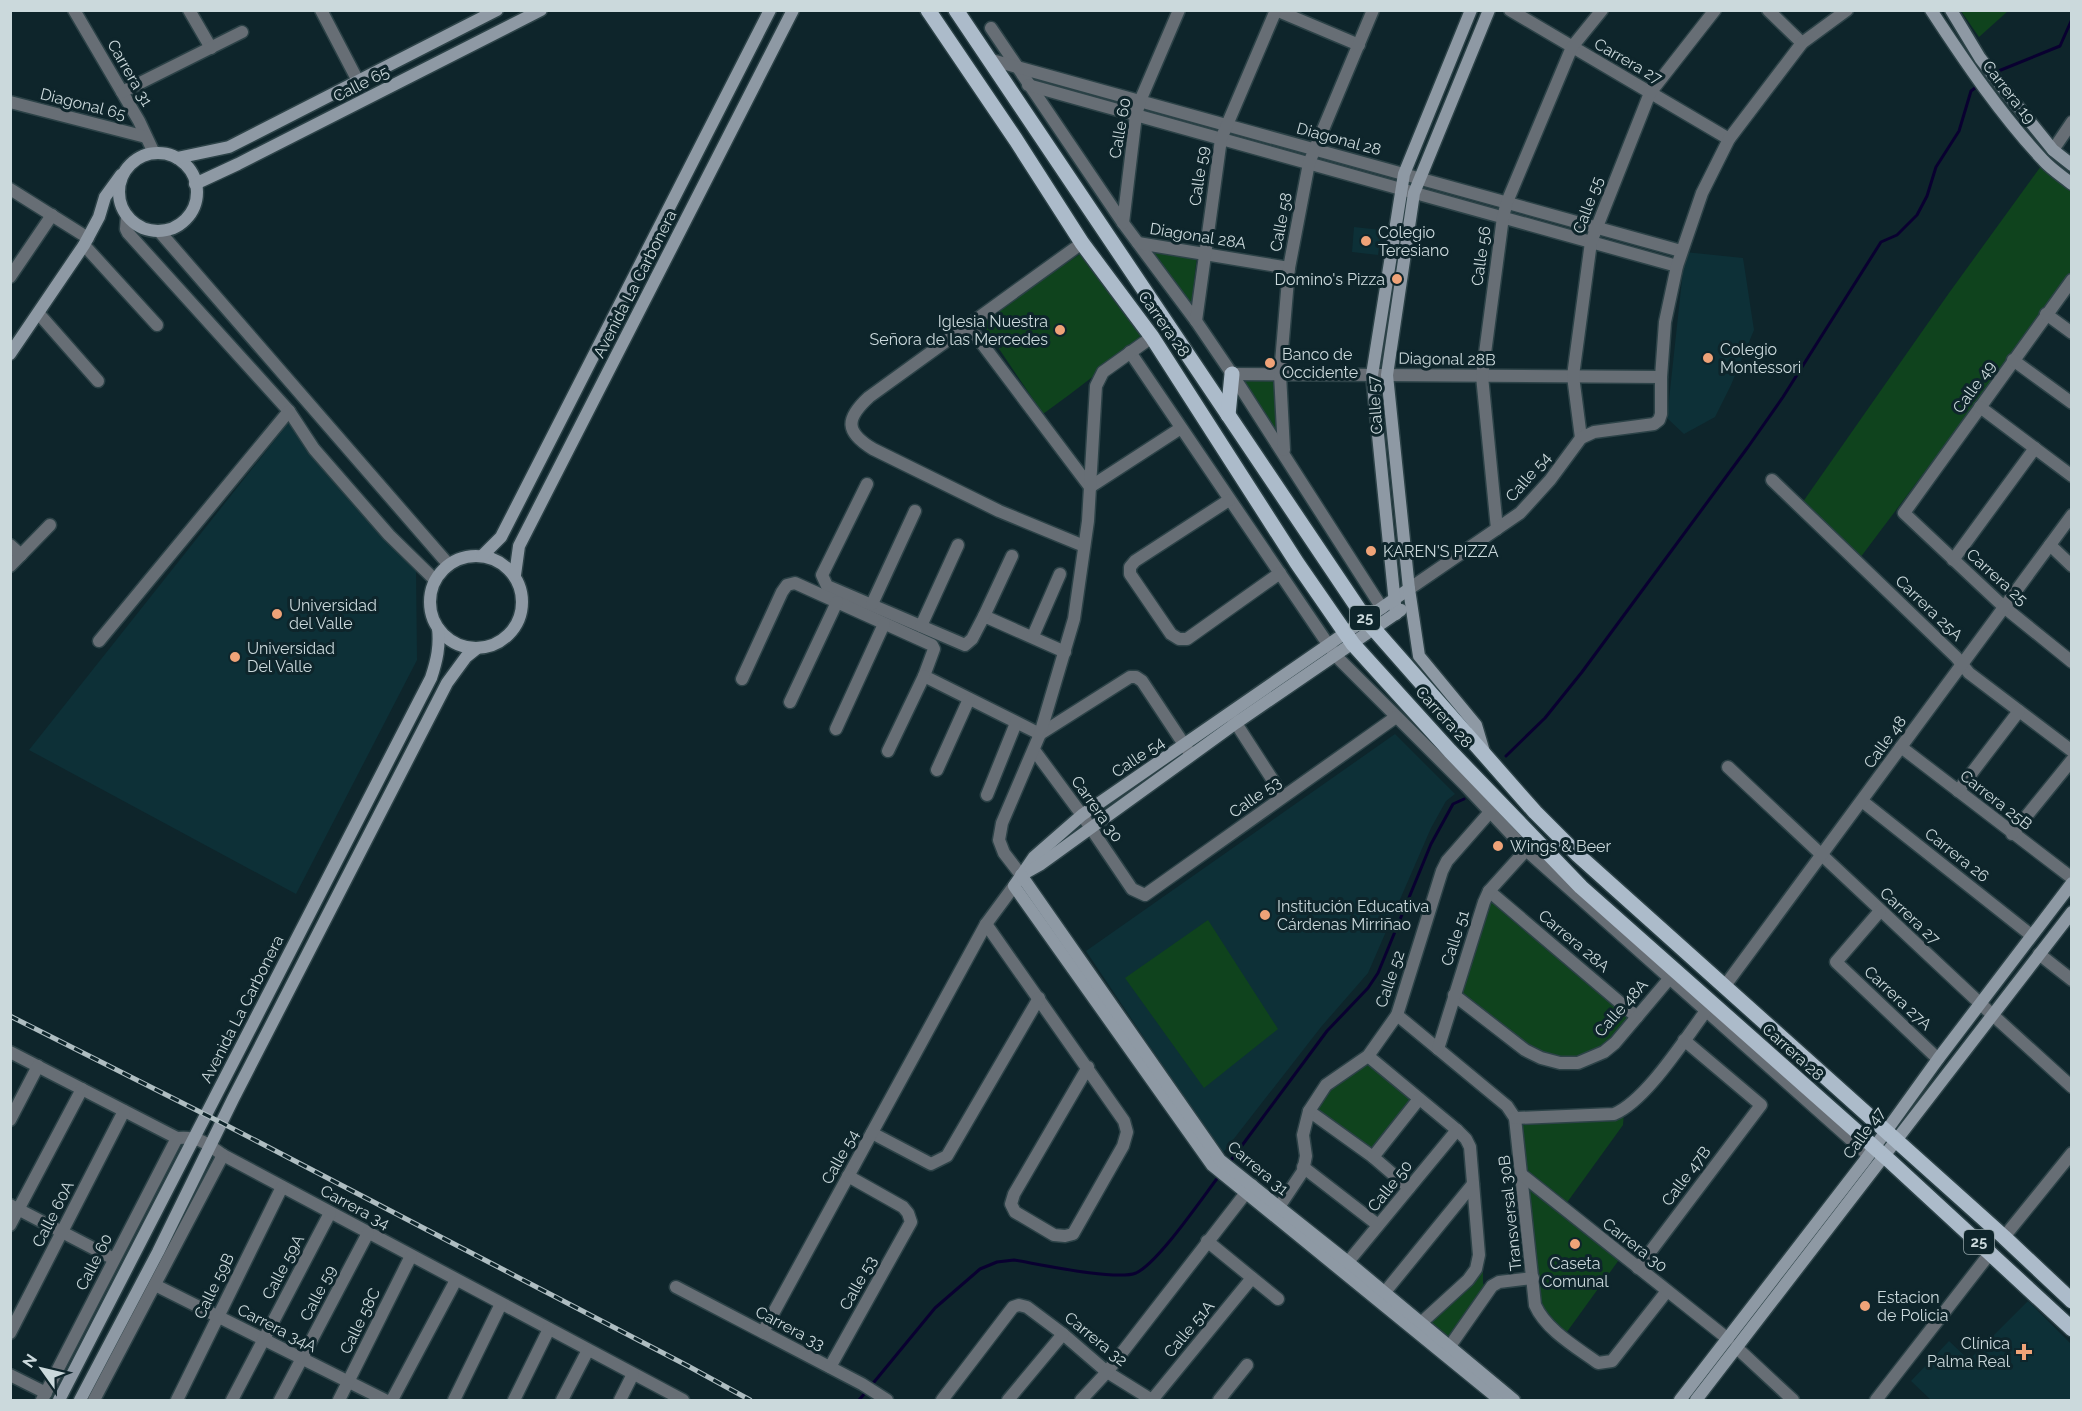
<svg xmlns="http://www.w3.org/2000/svg" width="2082" height="1411" font-family="Raleway,sans-serif">
  <rect width="100%" height="100%" fill="#0e252b"/>
  <g fill="#0d3037">
    <polygon points="1354,227 1381,230 1378,255 1352,252"/>
    <polygon points="1685,252 1743,258 1754,330 1731,385 1715,417 1684,434 1667,418"/>
    <polygon points="290,421 416,569 417,660 296,894 29,750"/>
    <polygon points="1395,734 1455,794 1446,801 1431,828 1368,973 1321,1027 1222,1154 1086,951"/>
    <polygon points="2028,1301 2071,1344 2071,1400 1931,1400 1911,1381 1949,1341 1969,1360"/>
  </g>
  <g fill="#0f431d">
    <polygon points="1961,11 2008,11 1979,37"/>
    <polygon points="2044,162 2071,184 2071,277 1857,562 1800,506 1949,293"/>
    <polygon points="1150,251 1197,256 1191,308"/>
    <path d="M 1083,252 L 1145,336 C 1111,362 1078,389 1043,414 L 981,322 Z"/>
    <polygon points="1243,378 1276,379 1277,438"/>
    <polygon points="1489,891 1637,1017 1615,1043 1578,1063 1541,1058 1454,995"/>
    <polygon points="1208,920 1278,1029 1204,1088 1125,978"/>
    <polygon points="1368,1056 1419,1099 1372,1157 1309,1111 1326,1085"/>
    <polygon points="1624,1112 1623,1125 1563,1208 1523,1175 1517,1119"/>
    <polygon points="1523,1178 1621,1257 1564,1336 1544,1315 1535,1293"/>
    <polygon points="1476,1269 1483,1271 1483,1284 1492,1286 1450,1346 1422,1322"/>
  </g>
  <g fill="none" stroke-linecap="round" stroke-linejoin="round">
    <g stroke="#090030" stroke-width="3">
      <polyline points="1996,72 2060,46 2072,19"/>
      <polyline points="1506,756 1545,718 1582,672 1748,447 1783,397 1881,242 1897,235 1917,215 1927,196 1936,167 1959,131 1971,91 1979,85"/>
      <polyline points="1229,1163 1327,1031 1368,988 1378,973 1431,844 1453,804 1464,799"/>
      <path d="M 870,1387 L 935,1308 L 980,1269 L 997,1262 L 1014,1260 C 1038,1264 1116,1281 1136,1273 C 1158,1263 1202,1198 1219,1176"/>
      <polyline points="859,1400 866,1392"/>
    </g>
    <g stroke="#2c4247" stroke-width="15">
      <g id="street">
        <polyline points="74,10 139,121 154,153"/>
        <polyline points="189,10 211,48"/>
        <polyline points="321,10 358,81"/>
        <polyline points="1276,10 1359,45"/>
        <polyline points="1510,10 1729,139"/>
        <polyline points="1768,10 1802,43"/>
        <polyline points="991,28 1123,223 1196,321 1232,374 1382,608"/>
        <polyline points="988,59 1681,251"/>
        <polyline points="1028,85 1677,266"/>
        <polyline points="122,92 242,32"/>
        <polyline points="10,102 146,137"/>
        <polyline points="2053,150 2072,122"/>
        <polyline points="10,189 88,238"/>
        <polyline points="127,216 126,229 128,233 289,411 314,449 389,535 435,580"/>
        <polyline points="1123,223 1136,115 1140,101 1179,10"/>
        <polyline points="159,231 449,565"/>
        <path d="M 1082,243 L 869,397 C 845,419 845,432 873,449 L 999,511 L 1084,546"/>
        <polyline points="1138,243 1289,268"/>
        <polyline points="84,245 157,325"/>
        <polyline points="10,277 52,215"/>
        <polyline points="2072,280 1904,513 2004,607 2072,662"/>
        <polyline points="39,314 98,381"/>
        <polyline points="2046,314 2072,333"/>
        <polyline points="1196,321 1221,139 1276,10"/>
        <polyline points="968,325 1090,487 1181,428"/>
        <polyline points="1130,352 1336,656 1466,786 1526,850 1868,1155"/>
        <polyline points="2013,360 2072,403"/>
        <polyline points="1232,374 1661,377"/>
        <polyline points="1980,407 2072,476"/>
        <polyline points="1581,438 1573,376 1591,242 1650,93 1715,10"/>
        <polyline points="1284,450 1280,374 1289,268 1309,163 1373,10"/>
        <polyline points="1772,480 1956,657 1969,673 2072,751"/>
        <polyline points="867,484 822,575 827,586 965,645 972,639 984,616 1065,652"/>
        <polyline points="1229,500 1135,561 1130,567 1130,574 1171,634 1179,639 1187,639 1280,573"/>
        <polyline points="1497,529 1482,376 1503,217 1507,202 1572,47 1602,10"/>
        <polyline points="10,545 21,555"/>
        <polyline points="2050,545 2072,566"/>
        <polyline points="1953,560 2035,448"/>
        <polyline points="10,566 50,525"/>
        <polyline points="1409,589 1520,513 1550,480 1581,438 1594,432 1654,424 1659,420 1661,414 1661,377 1665,322 1677,266 1702,193 1729,139 1802,43 1847,10"/>
        <polyline points="872,604 915,511"/>
        <polyline points="984,616 1012,556"/>
        <polyline points="921,626 958,545"/>
        <polyline points="1033,636 1060,574"/>
        <polyline points="99,641 289,411"/>
        <polyline points="742,679 782,592 787,585 795,583 932,645 934,649 924,676 1040,734 1130,677 1136,677 1142,681 1189,752"/>
        <polyline points="790,702 837,602"/>
        <polyline points="1230,714 1283,796"/>
        <polyline points="836,729 884,624"/>
        <polyline points="1901,747 2072,878"/>
        <polyline points="1034,750 1082,815 1132,889 1145,895 1396,717"/>
        <polyline points="888,751 924,676"/>
        <polyline points="1728,767 1985,1008 2072,1087"/>
        <polyline points="937,770 969,699"/>
        <polyline points="1958,791 2019,711"/>
        <polyline points="987,795 1016,723"/>
        <polyline points="1862,801 2031,935"/>
        <polyline points="2012,834 2072,760"/>
        <polyline points="1021,875 1004,853 999,840 1002,823 1040,734 1074,619 1088,521 1096,386 1103,372 1152,337"/>
        <polyline points="1489,891 1637,1017"/>
        <polyline points="1880,911 1836,962 1938,1059"/>
        <polyline points="986,924 1124,1121 1127,1132 1123,1146 1073,1234 1065,1236 1054,1235 1015,1212 1011,1204 1014,1194 1088,1067"/>
        <polyline points="2039,954 2072,980"/>
        <polyline points="1724,987 2072,515"/>
        <polyline points="1454,995 1525,1050 1541,1058 1560,1063 1578,1063 1604,1052 1615,1043 1669,979"/>
        <path d="M 1397,1015 L 1507,1106 L 1515,1118 L 1535,1305 C 1546,1330 1576,1347 1598,1363 L 1612,1361 L 1667,1291"/>
        <polyline points="1438,1049 1484,902 1489,891 1526,850"/>
        <path d="M 10,1052 L 177,1138 C 199,1136 206,1143 223,1155 L 683,1400"/>
        <polyline points="1368,1056 1457,1130 1466,1139 1470,1147 1479,1255 1476,1269 1468,1280 1422,1322"/>
        <polyline points="1309,1111 1373,1157 1409,1188"/>
        <path d="M 1515,1118 L 1614,1114 C 1646,1101 1684,1040 1706,1011"/>
        <polyline points="10,1120 38,1066"/>
        <polyline points="872,1133 931,1164 947,1156 1039,998"/>
        <polyline points="1373,1157 1419,1099"/>
        <polyline points="1303,1167 1378,1225"/>
        <polyline points="1522,1175 1728,1339"/>
        <polyline points="10,1205 114,1259"/>
        <polyline points="1279,1207 1303,1171 1306,1156 1303,1135 1309,1111 1326,1085 1368,1056 1397,1015 1442,871 1447,861 1490,812"/>
        <polyline points="10,1225 82,1089"/>
        <polyline points="2004,1237 2072,1153"/>
        <polyline points="1207,1241 1278,1299"/>
        <polyline points="1348,1262 1457,1130"/>
        <polyline points="1638,1268 1761,1105 1684,1040"/>
        <polyline points="155,1285 385,1400"/>
        <polyline points="676,1287 862,1384 887,1400"/>
        <polyline points="1385,1292 1473,1184"/>
        <polyline points="763,1332 986,924 1014,886"/>
        <polyline points="10,1333 124,1111"/>
        <polyline points="1450,1346 1492,1286 1499,1282 1533,1278"/>
        <polyline points="1737,1348 1793,1400"/>
        <polyline points="830,1367 911,1222 908,1213 903,1207 848,1176"/>
        <polyline points="10,1375 46,1393"/>
        <polyline points="42,1400 177,1138"/>
        <polyline points="94,1400 223,1155"/>
        <polyline points="177,1400 282,1187"/>
        <polyline points="232,1400 330,1213"/>
        <polyline points="280,1400 368,1233"/>
        <polyline points="339,1400 411,1256"/>
        <polyline points="392,1400 456,1280"/>
        <polyline points="454,1400 501,1304"/>
        <polyline points="514,1400 549,1329"/>
        <polyline points="562,1400 588,1350"/>
        <polyline points="620,1400 633,1374"/>
        <polyline points="942,1400 1013,1307 1019,1305 1027,1307 1063,1334 1107,1372 1152,1400"/>
        <polyline points="1008,1400 1063,1334"/>
        <polyline points="1081,1400 1107,1372 1252,1185"/>
        <polyline points="1152,1400 1252,1278"/>
        <polyline points="1219,1400 1247,1365"/>
        <polyline points="1876,1400 1991,1252"/>
      </g>
    </g>
    <g stroke="#2c4247" stroke-width="15">
      <g id="secondary">
        <path d="M 1931,10 C 1965,62 2001,115 2043,160 C 2051,169 2062,176 2072,184"/>
        <polyline points="1951,10 1980,58 2003,88 2053,150 2072,165"/>
        <circle cx="158" cy="192" r="39"/>
        <polyline points="177,158 229,147 497,10"/>
        <polyline points="195,184 238,164 541,10"/>
        <polyline points="10,354 84,245 99,217 105,197 121,175"/>
        <circle cx="476" cy="602" r="46"/>
        <polyline points="482,556 501,537 770,10"/>
        <polyline points="515,575 519,546 793,10"/>
        <polyline points="1409,589 1082,815 1034,857 1014,886 1212,1165 1500,1400"/>
        <polyline points="1396,614 1372,375 1404,174 1471,10"/>
        <polyline points="1484,752 1476,725 1419,656 1409,589 1387,375 1414,193 1489,10"/>
        <polyline points="1025,873 1041,864 1236,723 1401,610"/>
        <polyline points="1021,875 1220,1160 1348,1262 1514,1400"/>
        <path d="M 59,1400 L 431,678 C 437,660 440,646 438,628"/>
        <polyline points="80,1400 158,1252 233,1099 447,683 466,657 476,649"/>
        <polyline points="1680,1400 1866,1159 1938,1059 2072,883"/>
        <polyline points="1696,1400 2072,912"/>
      </g>
    </g>
    <g stroke="#2c4247" stroke-width="18">
      <g id="primary">
        <polyline points="928,10 1016,140 1082,243 1152,337 1297,563 1353,644 1450,751 1581,887 1891,1162 2072,1329"/>
        <polyline points="956,10 1366,620 1535,812 1578,855 2004,1237 2072,1301"/>
        <polyline points="1228,415 1232,374"/>
      </g>
    </g>
    <use href="#street" stroke="#676e75" stroke-width="12"/>
    <use href="#secondary" stroke="#8e99a4" stroke-width="12"/>
    <use href="#primary" stroke="#acbbca" stroke-width="15"/>
    <g stroke="#aebdc1" stroke-width="5">
      <polyline id="rail" points="10,1016 222,1123 688,1366 750,1400"/>
    </g>
    <use href="#rail" stroke="#0e252b" stroke-width="3" stroke-dasharray="9" stroke-linecap="butt"/>
  </g>
  <g fill="#efa378" stroke="#0e252b" stroke-width="2">
    <circle cx="1366" cy="241" r="6"/>
    <circle cx="1397" cy="279" r="6"/>
    <circle cx="1060" cy="330" r="6"/>
    <circle cx="1708" cy="358" r="6"/>
    <circle cx="1270" cy="363" r="6"/>
    <circle cx="1371" cy="551" r="6"/>
    <circle cx="277" cy="614" r="6"/>
    <circle cx="235" cy="657" r="6"/>
    <circle cx="1498" cy="846" r="6"/>
    <circle cx="1265" cy="915" r="6"/>
    <circle cx="1575" cy="1244" r="6"/>
    <circle cx="1865" cy="1306" r="6"/>
    <path d="M2021 1343h6v6h6v6h-6v6h-6v-6h-6v-6h6z"/>
  </g>
  <g text-anchor="middle" dominant-baseline="central" stroke-width="6" stroke-linejoin="round" paint-order="stroke">
    <g fill="#0e252b" stroke="#92a3a7" stroke-width="1.5">
      <rect x="1350" y="606" width="30" height="24" rx="4.5"/>
      <rect x="1964" y="1230" width="30" height="24" rx="4.5"/>
    </g>
    <g font-size="15" font-weight="bold" fill="#cbd9dc">
      <text x="1365" y="618">25</text>
      <text x="1979" y="1242">25</text>
    </g>
    <g font-size="16" fill="#cbd9dc" stroke="#0e252b">
      <text transform="translate(1628 61) rotate(30)">Carrera 27</text>
      <text transform="translate(130 73) rotate(60)">Carrera 31</text>
      <text transform="translate(361 84) rotate(-27)">Calle 65</text>
      <text transform="translate(2009 92) rotate(52)">Carrera 19</text>
      <text transform="translate(83 104) rotate(14)">Diagonal 65</text>
      <text transform="translate(1120 128) rotate(-80)">Calle 60</text>
      <text transform="translate(1339 139) rotate(15)">Diagonal 28</text>
      <text transform="translate(1199 176) rotate(-82)">Calle 59</text>
      <text transform="translate(1588 205) rotate(-70)">Calle 55</text>
      <text transform="translate(1281 222) rotate(-79)">Calle 58</text>
      <text transform="translate(1198 236) rotate(9)">Diagonal 28A</text>
      <text transform="translate(1481 256) rotate(-82)">Calle 56</text>
      <text transform="translate(635 284) rotate(-63)">Avenida La Carbonera</text>
      <text transform="translate(1164 324) rotate(55)">Carrera 28</text>
      <text transform="translate(1447 359) rotate(1)">Diagonal 28B</text>
      <text transform="translate(1974 387) rotate(-54)">Calle 49</text>
      <text transform="translate(1375 405) rotate(-94)">Calle 57</text>
      <text transform="translate(1528 477) rotate(-49)">Calle 54</text>
      <text transform="translate(1997 577) rotate(42)">Carrera 25</text>
      <text transform="translate(1929 608) rotate(44)">Carrera 25A</text>
      <text transform="translate(1444 717) rotate(48)">Carrera 28</text>
      <text transform="translate(1885 742) rotate(-54)">Calle 48</text>
      <text transform="translate(1138 757) rotate(-34)">Calle 54</text>
      <text transform="translate(1255 797) rotate(-35)">Calle 53</text>
      <text transform="translate(1996 800) rotate(38)">Carrera 25B</text>
      <text transform="translate(1097 809) rotate(55)">Carrera 30</text>
      <text transform="translate(1957 855) rotate(38)">Carrera 26</text>
      <text transform="translate(1910 916) rotate(43)">Carrera 27</text>
      <text transform="translate(1455 938) rotate(-72)">Calle 51</text>
      <text transform="translate(1574 941) rotate(40)">Carrera 28A</text>
      <text transform="translate(1390 979) rotate(-71)">Calle 52</text>
      <text transform="translate(1898 998) rotate(43)">Carrera 27A</text>
      <text transform="translate(1621 1008) rotate(-48)">Calle 48A</text>
      <text transform="translate(242 1009) rotate(-63)">Avenida La Carbonera</text>
      <text transform="translate(1793 1052) rotate(42)">Carrera 28</text>
      <text transform="translate(1864 1133) rotate(-54)">Calle 47</text>
      <text transform="translate(840 1157) rotate(-61)">Calle 54</text>
      <text transform="translate(1258 1168) rotate(40)">Carrera 31</text>
      <text transform="translate(1686 1176) rotate(-53)">Calle 47B</text>
      <text transform="translate(1390 1186) rotate(-51)">Calle 50</text>
      <text transform="translate(355 1207) rotate(28)">Carrera 34</text>
      <text transform="translate(1510 1213) rotate(-96)">Transversal 30B</text>
      <text transform="translate(53 1214) rotate(-63)">Calle 60A</text>
      <text transform="translate(1635 1245) rotate(38)">Carrera 30</text>
      <text transform="translate(94 1262) rotate(-63)">Calle 60</text>
      <text transform="translate(283 1267) rotate(-62)">Calle 59A</text>
      <text transform="translate(858 1283) rotate(-61)">Calle 53</text>
      <text transform="translate(214 1286) rotate(-64)">Calle 59B</text>
      <text transform="translate(318 1293) rotate(-63)">Calle 59</text>
      <text transform="translate(360 1321) rotate(-64)">Calle 58C</text>
      <text transform="translate(277 1328) rotate(27)">Carrera 34A</text>
      <text transform="translate(790 1328) rotate(28)">Carrera 33</text>
      <text transform="translate(1189 1329) rotate(-50)">Calle 51A</text>
      <text transform="translate(1096 1339) rotate(39)">Carrera 32</text>
    </g>
    <g font-size="16" fill="#cbd9dc" stroke="#0e252b" text-anchor="start">
      <text x="1378" y="232">Colegio<tspan x="1378" dy="18">Teresiano</tspan></text>
      <text x="1385" y="279" text-anchor="end">Domino's Pizza</text>
      <text x="1048" y="321" text-anchor="end">Iglesia Nuestra<tspan x="1048" dy="18">Señora de las Mercedes</tspan></text>
      <text x="1720" y="349">Colegio<tspan x="1720" dy="18">Montessori</tspan></text>
      <text x="1282" y="354">Banco de<tspan x="1282" dy="18">Occidente</tspan></text>
      <text x="1383" y="551">KAREN'S PIZZA</text>
      <text x="289" y="605">Universidad<tspan x="289" dy="18">del Valle</tspan></text>
      <text x="247" y="648">Universidad<tspan x="247" dy="18">Del Valle</tspan></text>
      <text x="1510" y="846">Wings &amp; Beer</text>
      <text x="1277" y="906">Institución Educativa<tspan x="1277" dy="18">Cárdenas Mirriñao</tspan></text>
      <text x="1575" y="1263" text-anchor="middle">Caseta<tspan x="1575" dy="18">Comunal</tspan></text>
      <text x="1877" y="1297">Estacion<tspan x="1877" dy="18">de Policia</tspan></text>
      <text x="2010" y="1343" text-anchor="end">Clínica<tspan x="2010" dy="18">Palma Real</tspan></text>
    </g>
  </g>
  <rect width="2082" height="1411" fill="none" stroke="#cbd9dc" stroke-width="24"/>
  <g transform="translate(42 1369) rotate(304)" stroke="#0e252b" stroke-width="4.5" paint-order="stroke">
  <path d="M0-4.5L10 22L0 15L-10 22Z" fill="#cbd9dc"/>
  <text y="-9" font-size="16" font-weight="bold" text-anchor="middle" fill="#cbd9dc">N</text>
  </g>
</svg>
